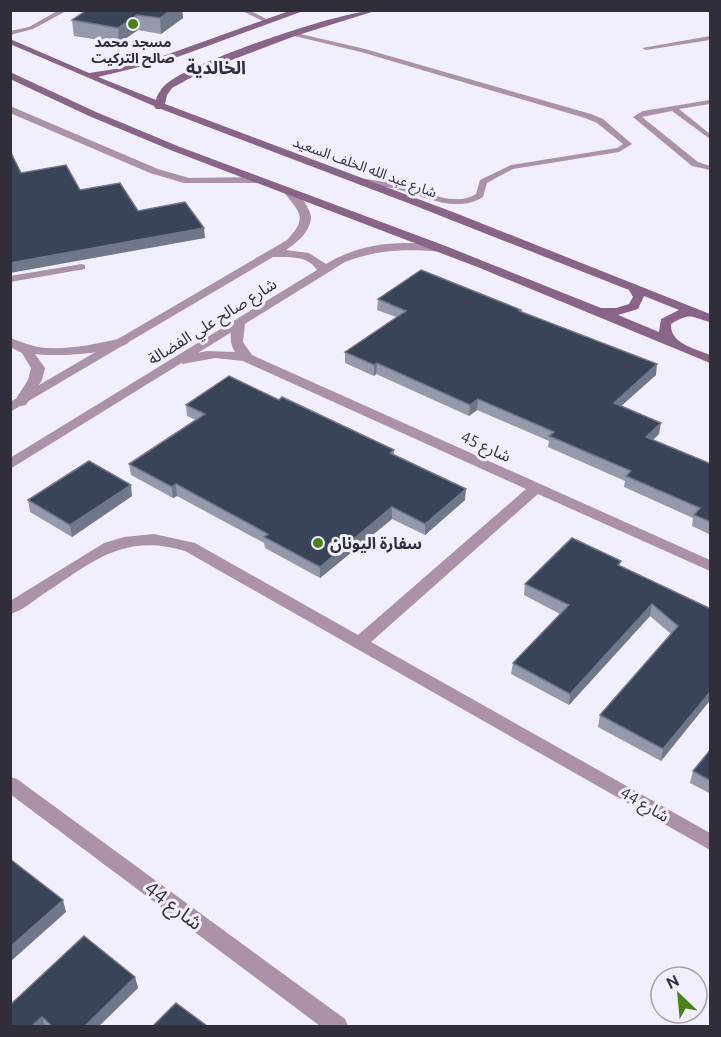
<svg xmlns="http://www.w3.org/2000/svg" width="721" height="1037" font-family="Ubuntu,'Noto Sans Arabic',sans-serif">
  <rect width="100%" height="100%" fill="#f1eefe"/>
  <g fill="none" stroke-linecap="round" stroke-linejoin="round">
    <g fill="#ac91ab" fill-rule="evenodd">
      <polygon points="59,10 68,10 33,29 10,35 10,31 29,27"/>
      <polygon points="240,10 249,10 270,21 265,22"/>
      <path d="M 292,32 L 365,49 L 591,114 L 603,119 L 632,144 L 619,152 L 513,169 L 487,183 L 483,197 C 456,214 424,196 396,189 C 385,186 374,186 363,184 L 363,180 L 366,179 C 377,181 388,182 399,184 C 422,190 454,208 476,194 L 480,180 L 511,165 L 617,148 L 623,144 L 597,123 L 585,118 L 361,52 L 290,35 L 290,33 Z"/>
      <polygon points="710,36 710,40 646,50 642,48"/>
      <polygon points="710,100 710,104 679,109 710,134 710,139 672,111 642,117 698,162 710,166 710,170 692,166 633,117 643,111"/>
      <polygon points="82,264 85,265 85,269 10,282 10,276"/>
    </g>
    <g fill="#ac91ab" fill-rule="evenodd">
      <polygon points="10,106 158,169 189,178 259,177 264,180 259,183 184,183 150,173 10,113"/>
      <path d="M 239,320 L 245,324 L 243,342 L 252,355 L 710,560 L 710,571 L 538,494 L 371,642 L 710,833 L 710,850 L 185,551 C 123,532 91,563 42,595 C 32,602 22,611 10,614 L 10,601 L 104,543 L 124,537 L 154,534 L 195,543 L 358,635 L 526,489 L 243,361 L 215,358 L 183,364 L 177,360 L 178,357 L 207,351 L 235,352 C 229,342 230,334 233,324 Z"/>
      <path d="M 10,338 C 20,341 28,345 38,347 C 66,351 95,344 123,338 L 129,342 C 116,354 54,357 35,354 L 45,368 L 42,380 L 26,405 L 21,406 L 14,402 L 28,380 L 31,368 L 22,353 L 10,347 Z"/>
      <polygon points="10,777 17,779 345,1019 348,1026 320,1026 10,794"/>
    </g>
    <path fill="#ac91ab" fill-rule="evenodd" d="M 288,188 C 299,192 308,205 311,216 C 311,231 298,242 286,250 L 309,253 L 326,264 C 357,245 391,241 427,244 C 435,245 444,244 450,249 L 444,252 C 408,249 379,249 345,262 L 10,469 L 10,458 L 317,270 C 308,255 288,257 273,257 L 10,412 L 10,402 L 287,240 C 309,217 299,212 283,191 Z"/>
    <path fill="#896489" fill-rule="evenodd" d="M 292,10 L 306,10 L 172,59 L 98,77 L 156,100 C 157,95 161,89 165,85 C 190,62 343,10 378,10 L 295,36 L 203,71 L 172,88 L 167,95 L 165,104 L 458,214 L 710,314 L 710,322 C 690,317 691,312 671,324 C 670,344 695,348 710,355 L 710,363 L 480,268 L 173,151 L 89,116 L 10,79 L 10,72 L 96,112 L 180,147 L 443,245 L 601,308 L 616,308 L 629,304 L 633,297 L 629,290 L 408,203 L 161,109 L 156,109 L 154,106 L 10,44 L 10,39 L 89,73 L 115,69 L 166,55 ZM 644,296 L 679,310 L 661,319 L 659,332 L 618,315 L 638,309 Z"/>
  </g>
  <g fill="#9599ab">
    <polygon points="87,10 182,10 183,18 161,34 138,30 119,43 74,36 72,20"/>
    <polygon points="378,299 521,310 521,312 656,375 621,406 659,434 653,440 711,464 711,535 692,526 693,518 624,487 625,481 548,447 549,441 477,410 469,416 376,374 374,376 345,363 345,352 396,317 377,310"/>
    <polygon points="279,400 394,450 394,455 465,500 425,535 392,519 320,578 265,548 264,543 177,496 173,498 131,475 129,464 196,420 187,416 186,405"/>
    <polygon points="132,496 72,537 30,512 28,500"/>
    <polygon points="620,566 711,609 711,699 661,761 598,727 600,715 671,634 650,616 569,705 511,674 513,663 560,614 524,595 525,584"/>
    <polygon points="711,749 711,794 690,783 693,771"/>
    <polygon points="135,977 138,988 99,1026 10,1026"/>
  </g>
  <g fill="#70778a">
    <polygon points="171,10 182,10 183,18 161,34 160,18"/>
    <polygon points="137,15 138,30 119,43 118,28"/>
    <polygon points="204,228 205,238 10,273 10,263"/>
    <polygon points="377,363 376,374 374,376 374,365"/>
    <polygon points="657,364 656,375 612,414 614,403"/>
    <polygon points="478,399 477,410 469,416 470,405"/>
    <polygon points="661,423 659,434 644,448 646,437"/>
    <polygon points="176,484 177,496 173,498 172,487"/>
    <polygon points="131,485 132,496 72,537 70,525"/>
    <polygon points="466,489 465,500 425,535 425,524"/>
    <polygon points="392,507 392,519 320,578 320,567"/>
    <polygon points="652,604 650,616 569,705 570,694"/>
    <polygon points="711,691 711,699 661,761 663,749"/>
    <polygon points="63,900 66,912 10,962 10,947"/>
    <polygon points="135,977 138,988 99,1026 85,1026"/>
    <polygon points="42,1017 45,1026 32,1026"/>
  </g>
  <g fill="#394458" stroke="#70778a" stroke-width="1.5">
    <polygon points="87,10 171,10 160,18 137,15 118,28 72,20"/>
    <polygon points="10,151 21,173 66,165 80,190 120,183 138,211 185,202 204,228 10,263"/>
    <polygon points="421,270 521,310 519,311 657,364 614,403 661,423 646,437 711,464 711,522 694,515 700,508 626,476 631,471 549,436 554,432 478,399 470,405 377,363 374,365 345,352 406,311 378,299"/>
    <polygon points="229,376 279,400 282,397 394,450 390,453 466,489 425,524 392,507 320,567 264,537 268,534 176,484 172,487 129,464 205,414 186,405"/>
    <polygon points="89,461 131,485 70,525 28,500"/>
    <polygon points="572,538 621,561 618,565 711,609 711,691 663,749 600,715 678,626 652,604 570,694 513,663 569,605 525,584"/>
    <polygon points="711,749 711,781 693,771"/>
    <polygon points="10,859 63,900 10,947"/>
    <polygon points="84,936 135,977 85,1026 52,1026 42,1017 32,1026 10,1026 10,1005"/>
    <polygon points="176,1003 207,1026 153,1026"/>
  </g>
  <g fill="#4b8117" stroke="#f1eefe" stroke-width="2">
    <circle cx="133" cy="24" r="6"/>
    <circle cx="318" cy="543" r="6"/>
  </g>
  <g text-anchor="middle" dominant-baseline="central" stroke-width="6" stroke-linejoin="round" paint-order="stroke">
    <g font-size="14" font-weight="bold" fill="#302e39" stroke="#f1eefe">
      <text x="133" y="42">مسجد محمد<tspan x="133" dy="16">صالح التركيت</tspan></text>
    </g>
    <g font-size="14" fill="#302e39" stroke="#f1eefe">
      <text transform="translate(365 167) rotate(20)">شارع عبد الله الخلف السعيد</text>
    </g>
    <g font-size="16" fill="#302e39" stroke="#f1eefe">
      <text transform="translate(212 321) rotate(-32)">شارع صالح علي الفضالة</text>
      <text transform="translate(486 446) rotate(24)">شارع 45</text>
      <text transform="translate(645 804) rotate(30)">شارع 44</text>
    </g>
    <g font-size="16" font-weight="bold" fill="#302e39" stroke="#f1eefe" text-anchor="start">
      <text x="330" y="543">سفارة اليونان</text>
    </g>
    <g font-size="18" font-weight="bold" fill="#302e39" stroke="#f1eefe">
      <text x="216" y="67">الخالدية</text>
    </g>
    <g font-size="20" fill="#302e39" stroke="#f1eefe">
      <text transform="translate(174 905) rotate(37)">شارع 44</text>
    </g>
  </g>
  <rect width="721" height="1037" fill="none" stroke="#302e39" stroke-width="24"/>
  <g transform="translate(679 995) rotate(334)"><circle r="28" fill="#f1eefe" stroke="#a4a1af" stroke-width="1.5"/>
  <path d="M0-4.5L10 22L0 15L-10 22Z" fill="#4b8117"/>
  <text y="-9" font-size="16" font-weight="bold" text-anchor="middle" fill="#302e39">N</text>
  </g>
</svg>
